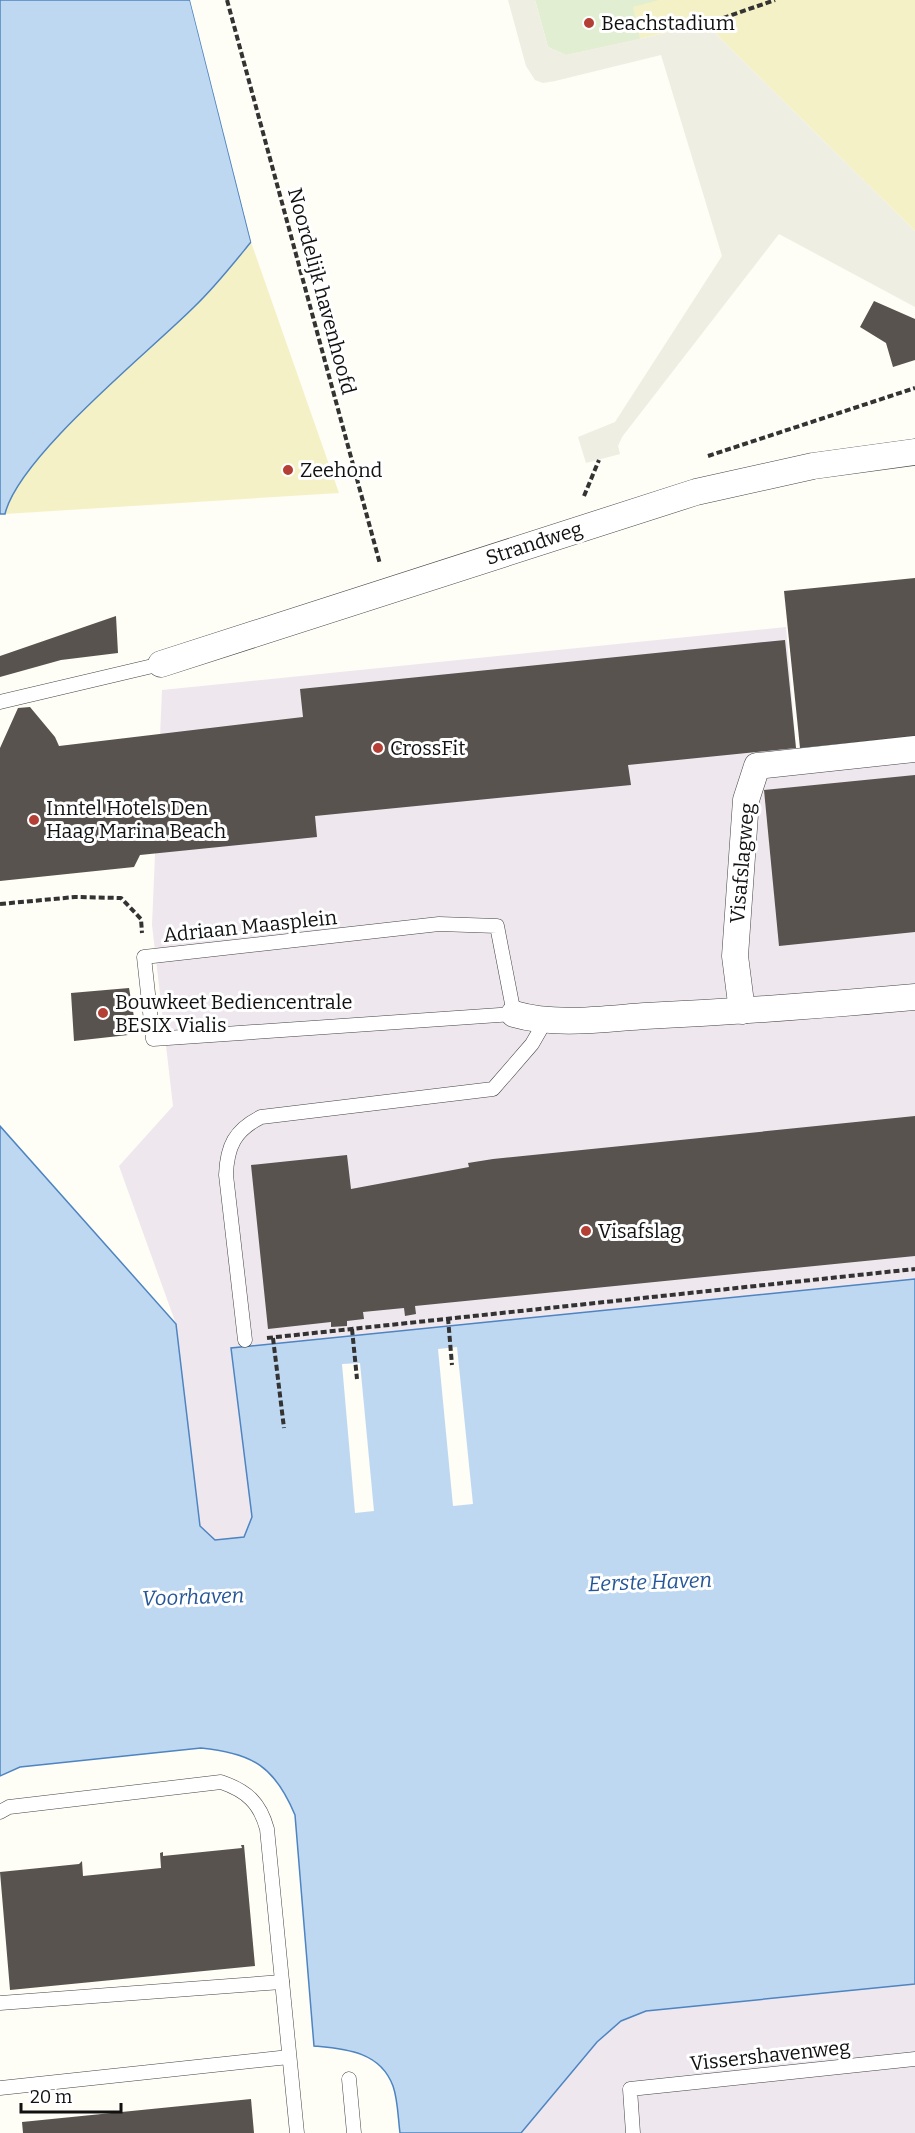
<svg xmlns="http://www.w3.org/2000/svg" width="915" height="2133" font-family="Bitter,serif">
  <rect width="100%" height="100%" fill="#fefdf6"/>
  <g fill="#eee7ee">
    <polygon points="786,627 796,748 915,736 915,1279 231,1348 252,1517 245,1537 215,1540 200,1526 176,1324 119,1166 173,1106 152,925 162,690"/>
    <polygon points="915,1984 915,2133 521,2133 597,2042 621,2021 646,2011"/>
  </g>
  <g fill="#f5f1c6">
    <polygon points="535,0 915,0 915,231 706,24 566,55"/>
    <path d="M 251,242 L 339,493 L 5,514 C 18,457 149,352 194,307 C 215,287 233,264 251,242 Z"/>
  </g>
  <polygon fill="#e1eed2" points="535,0 659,0 633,7 640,39 566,55 548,47"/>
  <polygon fill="#efeee3" points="508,0 535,0 548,47 566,55 706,24 915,231 915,307 779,234 622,437 618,446 620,454 586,463 578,437 615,422 722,256 661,55 555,81 543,83 535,80 526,66"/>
  <g fill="#bfd8f1" stroke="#4d84c1" stroke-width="1.5">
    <path d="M 0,0 L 190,0 L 251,242 C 233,264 215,287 194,307 C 149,352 18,457 5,514 L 0,514 Z"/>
    <path d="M 0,1126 L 176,1324 L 200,1526 L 215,1540 L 244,1537 L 252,1517 L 231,1348 L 915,1279 L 915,1984 L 646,2011 L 621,2021 L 597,2042 L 521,2133 L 400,2133 C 398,2118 398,2100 393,2086 C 380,2051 345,2049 314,2046 L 295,1815 C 275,1767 253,1753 201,1748 L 20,1767 L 0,1776 Z"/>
  </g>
  <g fill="#fefdf6">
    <polygon points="190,0 193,0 254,241 252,245"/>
    <polygon points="457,1347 473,1504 453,1506 438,1349"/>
    <polygon points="360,1363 374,1511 355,1513 342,1364"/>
  </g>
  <g fill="#58534e">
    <polygon points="874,301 915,319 915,360 893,367 886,343 860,327"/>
    <polygon points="915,578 915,736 800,748 784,591"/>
    <polygon points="116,616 118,653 61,660 0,677 0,656"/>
    <polygon points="785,640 796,748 628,765 631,785 315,816 317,837 140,855 134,867 0,881 0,748 18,708 30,707 55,737 59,746 303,717 300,689"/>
    <polygon points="915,775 915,932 779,946 764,790"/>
    <polygon points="129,988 137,1034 74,1041 71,993"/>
    <polygon points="915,1116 915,1256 415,1306 416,1314 405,1316 404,1308 363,1312 364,1319 347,1321 347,1326 331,1327 331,1322 268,1329 251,1165 347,1155 351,1189 469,1167 468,1163 493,1159"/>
    <polygon points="241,1845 244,1845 255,1966 10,1990 0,1872 79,1864 82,1861 83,1876 161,1868 160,1853 163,1852 163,1856 242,1848"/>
    <polygon points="251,2099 254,2133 23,2133 22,2122"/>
  </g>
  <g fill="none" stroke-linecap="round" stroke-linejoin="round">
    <g stroke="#444" stroke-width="15">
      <g id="service">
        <polyline points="0,702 161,664"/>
        <polygon points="439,924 497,926 514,1014 153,1039 144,957"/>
        <path d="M 245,1340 L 226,1175 C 227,1146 235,1130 261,1117 L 493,1089 L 532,1044 L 547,1018"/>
        <path d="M 0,1812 L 9,1807 L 221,1782 C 247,1791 260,1803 267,1829 L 297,2133"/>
        <polyline points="0,2003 282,1982"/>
        <polyline points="349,2079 354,2133"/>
        <polyline points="0,2088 289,2057"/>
        <polyline points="633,2133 630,2089 915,2059"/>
      </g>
    </g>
    <g stroke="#444" stroke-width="27">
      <g id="minor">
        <polyline points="161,664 696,492 813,466 915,452"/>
        <polyline points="742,1011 735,956 746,800 757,766 915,749"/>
        <path d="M 514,1014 C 555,1026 603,1019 645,1016 C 735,1012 825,1005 915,997"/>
      </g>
    </g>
    <g stroke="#333" stroke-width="4" stroke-dasharray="6 3" stroke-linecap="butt">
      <polyline points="227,0 380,564"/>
      <polyline points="706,24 775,0"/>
      <polyline points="708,456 915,388"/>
      <polyline points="584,496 599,460"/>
      <polyline points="0,904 75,897 121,898 141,919 142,933"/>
      <polyline points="448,1318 452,1365"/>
      <polyline points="352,1329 357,1379"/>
      <polyline points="267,1338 915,1269"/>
      <polyline points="273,1338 284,1428"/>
    </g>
    <use href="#service" stroke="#fff" stroke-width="14"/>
    <use href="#minor" stroke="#fff" stroke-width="26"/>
  </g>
  <g fill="#b43f35" stroke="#fff" stroke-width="2">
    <circle cx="589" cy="23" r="6"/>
    <circle cx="288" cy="470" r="6"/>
    <circle cx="378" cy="748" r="6"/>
    <circle cx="34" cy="820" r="6"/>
    <circle cx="103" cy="1013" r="6"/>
    <circle cx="586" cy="1231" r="6"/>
  </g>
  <g text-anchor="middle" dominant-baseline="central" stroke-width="6" stroke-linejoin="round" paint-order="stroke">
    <g font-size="20" fill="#111" stroke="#fff" text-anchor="start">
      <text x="601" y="23">Beachstadium</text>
      <text x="300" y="470">Zeehond</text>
      <text x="390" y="748">CrossFit</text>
      <text x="46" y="808">Inntel Hotels Den<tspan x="46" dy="23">Haag Marina Beach</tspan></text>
      <text x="115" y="1002">Bouwkeet Bediencentrale<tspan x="115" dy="23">BESIX Vialis</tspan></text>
      <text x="598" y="1231">Visafslag</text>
    </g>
    <g font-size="20" fill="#111" stroke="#fff">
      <text transform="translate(322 291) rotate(75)">Noordelijk havenhoofd</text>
      <text transform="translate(534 543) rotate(-18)">Strandweg</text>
      <text transform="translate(742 863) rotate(-85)">Visafslagweg</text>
      <text transform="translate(250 926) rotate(-6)">Adriaan Maasplein</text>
      <text transform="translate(770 2055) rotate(-6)">Vissershavenweg</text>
    </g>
    <g font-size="21" font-style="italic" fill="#255798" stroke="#fff">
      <text transform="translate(650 1582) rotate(-2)">Eerste Haven</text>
      <text transform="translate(193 1597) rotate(-2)">Voorhaven</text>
    </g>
  </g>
  <path d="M21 2103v9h100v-9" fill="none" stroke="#111111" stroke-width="3"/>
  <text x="30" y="2103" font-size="18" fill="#111111" stroke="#ffffff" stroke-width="4.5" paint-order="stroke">20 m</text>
</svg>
